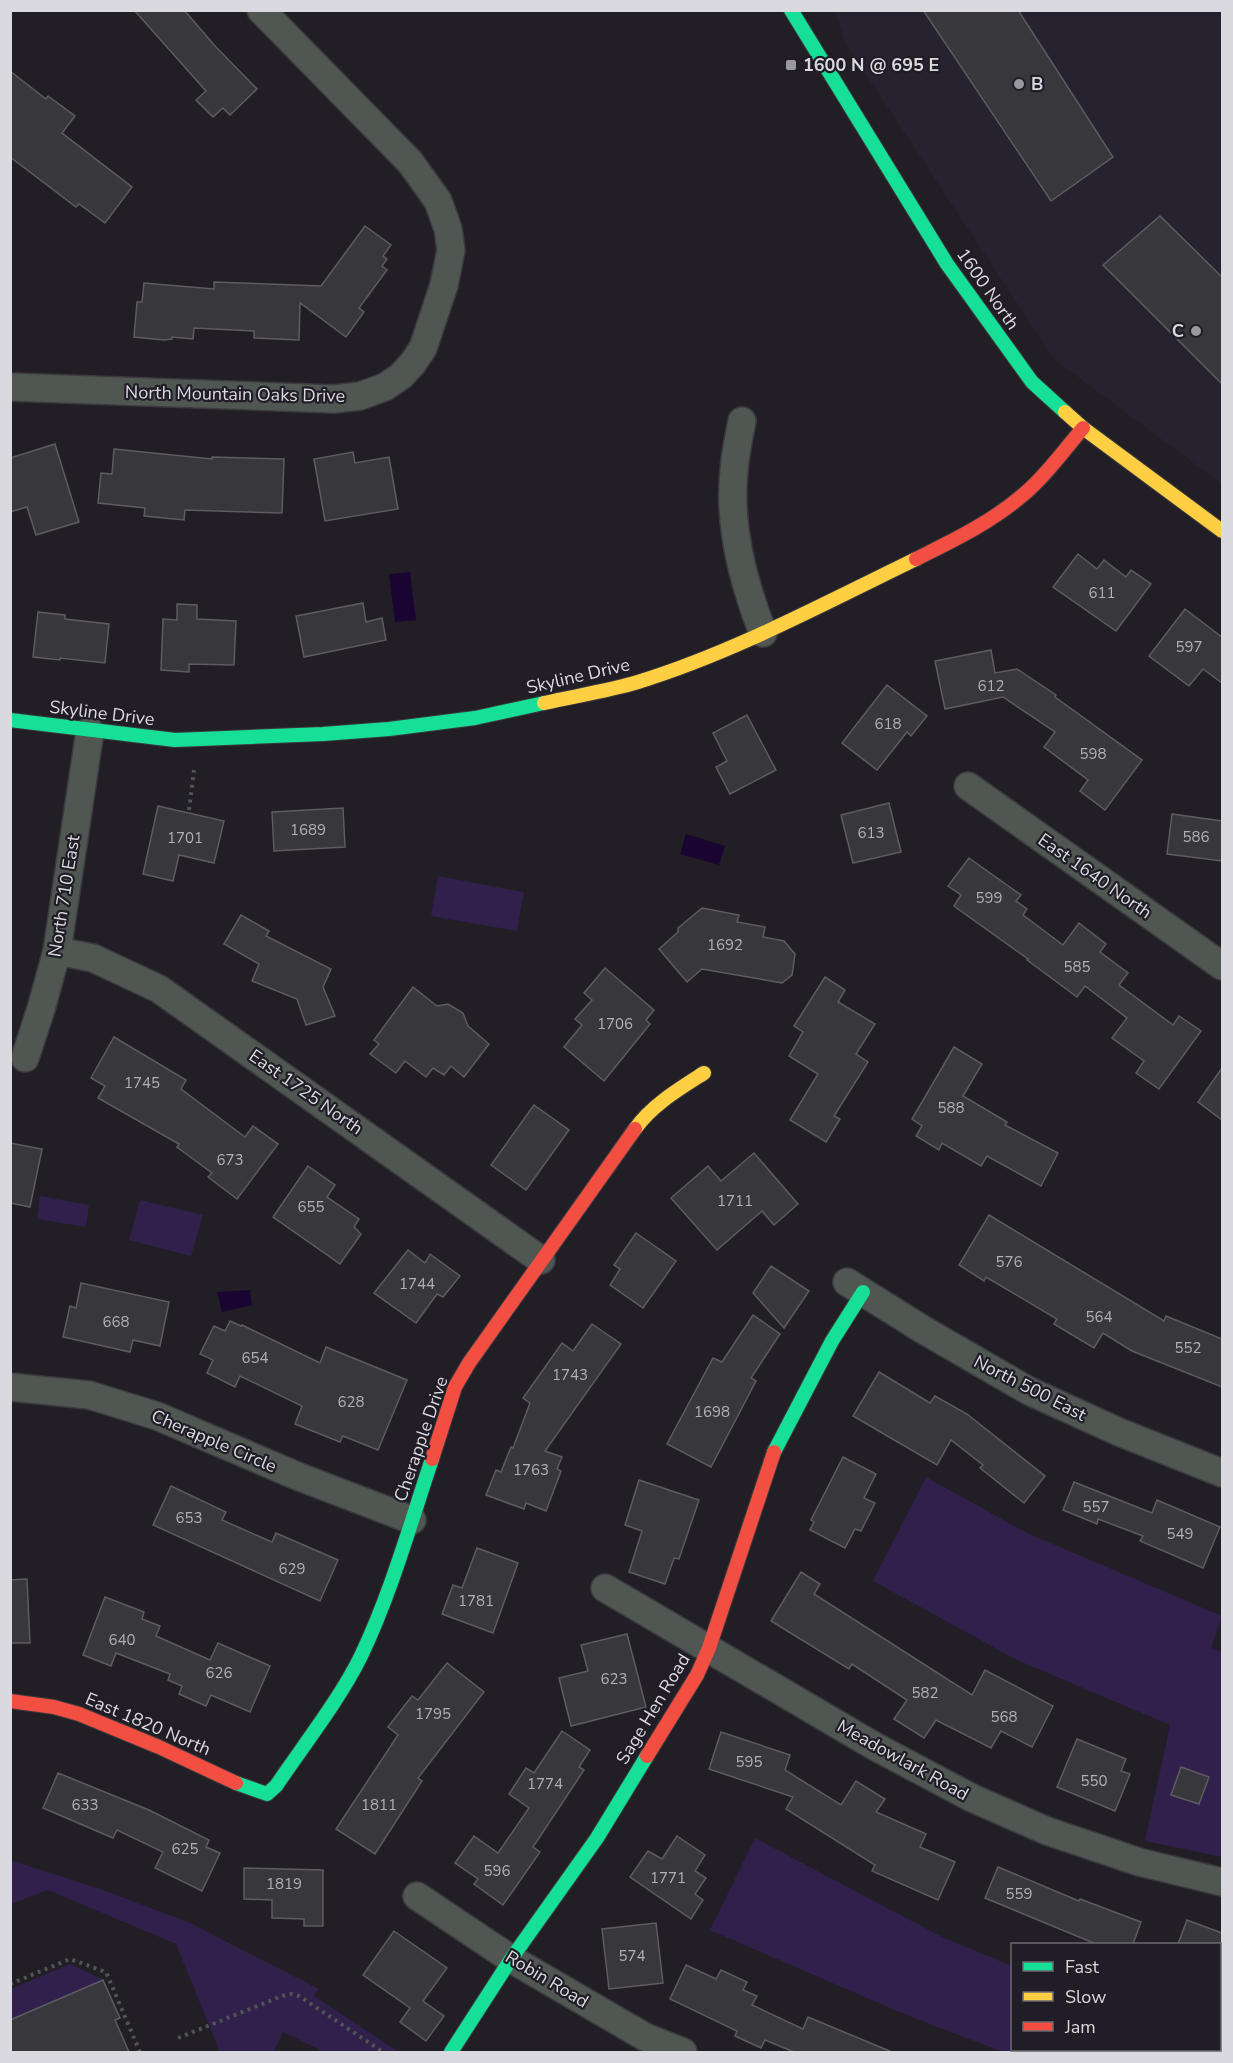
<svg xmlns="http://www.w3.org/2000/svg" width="1233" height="2063" font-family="'Nunito Sans',sans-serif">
  <rect width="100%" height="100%" fill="#211f25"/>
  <polygon fill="#262230" points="835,11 1222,11 1222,484 1055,360 845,43"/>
  <g fill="#311f4c">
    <polygon points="438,876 524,892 517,931 431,916"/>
    <polygon points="40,1196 89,1205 86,1227 37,1219"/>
    <polygon points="140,1200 203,1215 191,1256 129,1240"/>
    <polygon points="926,1477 1027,1533 1222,1616 1211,1648 1222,1652 1222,1857 1145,1841 1170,1725 1017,1660 873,1581"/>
    <polygon points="755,1838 942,1937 1012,1966 1012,2050 1107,2050 1106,2052 1003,2052 904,2014 710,1930"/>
    <polygon points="10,1860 103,1890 190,1923 319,1989 314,1996 399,2052 324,2052 283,2032 274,2052 220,2052 176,1944 48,1890 11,1904"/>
    <polygon points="70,1964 103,1980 11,2020 11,1989"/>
  </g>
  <g fill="#1a0432">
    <polygon points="410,572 416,620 395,622 389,574"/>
    <polygon points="686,834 725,846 719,865 680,854"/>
    <polygon points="250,1290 252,1305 222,1312 217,1292"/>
  </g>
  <g fill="#38373b" stroke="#5d5c61" stroke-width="1.5">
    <polygon points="134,10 184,10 215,46 257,89 230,115 223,108 213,117 196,100 206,91"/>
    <polygon points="923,10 1018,10 1113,157 1051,201"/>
    <polygon points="10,71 46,99 48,96 75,116 62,133 132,187 105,223 79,204 76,207 10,157"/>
    <polygon points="1160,216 1222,277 1222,384 1103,265"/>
    <polygon points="365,226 391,245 383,256 387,259 382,266 387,270 359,308 364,312 346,337 300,303 299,340 254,338 254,331 194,328 193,339 172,337 172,339 164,340 134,337 137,302 142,302 144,283 214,289 214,282 321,286"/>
    <polygon points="55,444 79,522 36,535 27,507 10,512 10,458"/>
    <polygon points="114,449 212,459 212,457 284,459 282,513 185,510 184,520 144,516 145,508 98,503 101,473 112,474"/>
    <polygon points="353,452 355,463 389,457 398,509 325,521 314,459"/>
    <polygon points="1078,554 1097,569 1104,560 1126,577 1131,570 1151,584 1116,631 1053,587"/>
    <polygon points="363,603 366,622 382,618 386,640 304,657 296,616"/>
    <polygon points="177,604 197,605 197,619 236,621 234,665 189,664 189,672 161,670 163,619 177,620"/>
    <polygon points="1185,609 1222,637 1222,683 1203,669 1189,686 1149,656"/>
    <polygon points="38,612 65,615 65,619 109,624 105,663 60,658 60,660 33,657"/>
    <polygon points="991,650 995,673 1017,669 1056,695 1055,697 1142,760 1105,810 1080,791 1088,780 1044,747 1055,732 1003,697 945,709 935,661"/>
    <polygon points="887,685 927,716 911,736 907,732 877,770 842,743"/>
    <polygon points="747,715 776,770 730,794 716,767 727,761 713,733"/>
    <polygon points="889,803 901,852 853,863 841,815"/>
    <polygon points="158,806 224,821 214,863 179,855 173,881 143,874"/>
    <polygon points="343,808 345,847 274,851 272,812"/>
    <polygon points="1172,814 1222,821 1222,861 1167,854"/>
    <polygon points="969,858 1021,895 1016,901 1027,909 1023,915 1063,945 1079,923 1106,944 1100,952 1128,973 1119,985 1173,1025 1179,1016 1201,1031 1159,1089 1136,1073 1144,1061 1112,1038 1127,1018 1085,986 1077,997 1027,960 1028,959 954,906 961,895 948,886"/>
    <polygon points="702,908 739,915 737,922 765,927 763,937 784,941 795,954 792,975 782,983 702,969 687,982 659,949 678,932 678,928"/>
    <polygon points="241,915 269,931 266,936 331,969 323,987 335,1016 306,1025 297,999 252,981 259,964 224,944"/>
    <polygon points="605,968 654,1010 646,1020 650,1024 604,1081 564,1047 582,1025 575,1019 592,1000 584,993"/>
    <polygon points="825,977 845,990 838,1002 875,1024 856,1054 868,1062 834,1116 840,1119 826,1142 790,1120 818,1074 789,1056 803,1032 794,1026"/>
    <polygon points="413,987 437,1006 448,1004 463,1013 468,1026 489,1044 464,1077 451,1066 444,1075 433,1068 426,1077 405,1061 396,1073 370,1054 379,1044 374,1040"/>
    <polygon points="114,1037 186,1080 181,1089 245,1137 253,1126 278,1144 237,1199 208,1177 212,1173 177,1147 179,1144 98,1098 105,1086 91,1078"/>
    <polygon points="954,1047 982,1064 963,1096 1007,1122 1005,1125 1058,1153 1041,1186 987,1156 981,1166 942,1143 939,1150 916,1136 922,1126 912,1119"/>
    <polygon points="1222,1068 1222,1120 1198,1102"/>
    <polygon points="534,1105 569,1130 526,1190 491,1165"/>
    <polygon points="10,1143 42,1149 30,1207 10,1203"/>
    <polygon points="754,1153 798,1204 774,1225 762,1211 717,1250 671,1198 708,1166 721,1181"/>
    <polygon points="308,1166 335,1185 327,1197 359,1219 354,1227 361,1234 340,1264 273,1217"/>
    <polygon points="989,1215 1164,1321 1166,1316 1222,1339 1222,1387 1132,1351 1103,1333 1094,1348 1054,1324 1057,1319 986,1277 984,1281 959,1265"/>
    <polygon points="636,1233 676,1261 643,1308 610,1285 620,1269 614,1265"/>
    <polygon points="408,1250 425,1263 430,1254 460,1276 443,1297 437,1294 416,1323 374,1293"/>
    <polygon points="771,1266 809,1291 784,1328 753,1293"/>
    <polygon points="81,1283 169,1302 160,1346 133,1340 130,1352 63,1337 70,1306 76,1308"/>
    <polygon points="753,1315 780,1334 751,1378 756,1381 711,1467 667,1444 713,1358 722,1362"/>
    <polygon points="230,1321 241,1326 242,1325 320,1363 326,1347 407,1380 378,1450 343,1436 340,1442 295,1424 302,1406 240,1376 235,1387 207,1373 213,1360 200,1354 214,1326 225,1331"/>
    <polygon points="592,1324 621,1344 545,1451 562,1457 557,1469 561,1471 546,1511 526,1503 524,1509 486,1495 496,1470 501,1472 511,1447 513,1448 530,1403 523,1398 562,1343 573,1351"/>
    <polygon points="879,1372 930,1403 935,1396 967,1414 1045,1476 1024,1503 980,1468 983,1465 951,1440 937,1465 853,1416"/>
    <polygon points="843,1457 876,1474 864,1498 875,1503 861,1531 855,1529 845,1548 810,1530 814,1522 811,1520"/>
    <polygon points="639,1480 699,1500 679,1559 674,1558 665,1584 629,1572 642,1531 625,1525"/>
    <polygon points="1074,1482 1152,1513 1157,1500 1220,1527 1203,1568 1140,1541 1143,1536 1098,1519 1097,1524 1063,1510"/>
    <polygon points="171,1486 226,1512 222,1520 272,1542 276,1533 338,1560 320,1601 153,1525"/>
    <polygon points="477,1548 518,1563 493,1633 442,1614 453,1585 462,1588"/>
    <polygon points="801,1572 820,1584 814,1594 972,1695 985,1670 1053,1706 1032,1747 1001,1731 991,1748 936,1720 924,1738 894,1719 907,1700 852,1664 849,1669 771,1621"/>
    <polygon points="27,1579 30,1643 10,1643 10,1580"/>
    <polygon points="105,1597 144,1612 142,1619 160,1626 156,1636 210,1660 218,1643 270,1666 250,1712 211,1695 206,1706 179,1694 182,1686 168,1680 170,1674 116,1653 111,1666 83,1655"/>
    <polygon points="627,1634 646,1707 571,1726 559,1678 588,1671 581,1645"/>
    <polygon points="447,1663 484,1692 418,1778 422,1781 375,1854 336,1829 398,1735 388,1727 412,1696 418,1700"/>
    <polygon points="562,1731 590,1750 579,1767 584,1770 533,1847 540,1852 503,1905 474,1884 478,1879 455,1863 474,1836 498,1853 529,1808 509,1794 526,1768 534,1773"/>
    <polygon points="721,1732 790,1755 785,1770 841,1805 856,1781 885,1799 876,1812 926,1834 920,1847 955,1862 938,1900 872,1871 875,1865 786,1809 793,1797 709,1769"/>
    <polygon points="1077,1739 1126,1759 1121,1771 1130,1774 1115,1811 1057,1787"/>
    <polygon points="1181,1767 1209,1777 1199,1804 1171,1795"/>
    <polygon points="58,1773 149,1810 209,1840 206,1847 220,1853 202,1891 155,1868 163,1852 117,1830 113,1838 43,1808"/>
    <polygon points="677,1836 705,1855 695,1871 706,1878 695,1894 703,1900 691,1919 630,1877 648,1851 662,1859"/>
    <polygon points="998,1867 1079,1901 1080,1899 1141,1922 1133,1944 1096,1944 985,1898"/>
    <polygon points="244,1868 323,1870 323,1926 304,1926 304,1919 272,1918 272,1900 244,1899"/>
    <polygon points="1187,1920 1222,1933 1222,1944 1178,1944"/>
    <polygon points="656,1923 663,1983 609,1989 602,1929"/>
    <polygon points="394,1931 447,1968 423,2001 444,2016 426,2041 400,2022 410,2008 363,1975"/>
    <polygon points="686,1965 716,1979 721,1970 747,1982 743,1990 757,1996 752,2005 803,2029 808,2017 892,2052 794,2052 765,2040 761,2048 735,2036 737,2031 670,1999"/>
    <polygon points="103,1980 120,2018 115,2020 129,2052 10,2052 10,2020"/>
  </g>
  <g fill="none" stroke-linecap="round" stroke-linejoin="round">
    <g stroke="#3b3a3e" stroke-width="30">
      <g id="street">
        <polyline points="10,387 334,399 360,396 385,387 401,376 413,363 423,348 444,285 451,250 448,229 438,201 410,162 261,10"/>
        <path d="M 742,421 C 739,437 735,454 734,471 C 728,526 743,582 763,633"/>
        <polyline points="968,786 1222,966"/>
        <polyline points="57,951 93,958 159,989 541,1260"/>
        <polyline points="25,1058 41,1009 57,951 90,731"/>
        <polyline points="847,1282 922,1329 1029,1391 1119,1432 1222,1473"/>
        <polyline points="10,1387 89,1395 157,1416 297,1476 412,1520"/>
        <polyline points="605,1588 876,1747 972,1798 1047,1831 1139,1862 1222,1882"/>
        <polyline points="417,1896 511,1959 645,2037 683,2052"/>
      </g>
    </g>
    <g stroke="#3b3a3e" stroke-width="16">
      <g id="fast">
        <polyline points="791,10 947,264 1032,382 1065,412"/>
        <polyline points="10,720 175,740 323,734 389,729 475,718 544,703"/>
        <polyline points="774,1452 832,1341 863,1292"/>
        <path d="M 236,1783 L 267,1794 L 276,1786 C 303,1746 340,1699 361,1656 C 391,1593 410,1525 432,1459"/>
        <polyline points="451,2052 511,1959 597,1838 647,1756"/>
      </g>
    </g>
    <g stroke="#3b3a3e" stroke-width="16">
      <g id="slow">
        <polyline points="1065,412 1083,428 1222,531"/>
        <path d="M 544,703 C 575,696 608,691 638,682 C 735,652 825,603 916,559"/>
        <path d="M 635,1129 C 652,1105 679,1089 704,1073"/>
      </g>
    </g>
    <g stroke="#3b3a3e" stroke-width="16">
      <g id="jam">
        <path d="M 916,559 C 954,540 992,522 1024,494 C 1045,477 1065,449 1083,428"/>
        <polyline points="432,1459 455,1387 469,1363 635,1129"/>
        <polyline points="10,1701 54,1707 79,1714 159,1747 236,1783"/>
        <polyline points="647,1756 697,1675 709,1648 774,1452"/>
      </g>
    </g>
    <g stroke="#505452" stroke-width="4" stroke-dasharray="3 4.5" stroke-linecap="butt">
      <polyline points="189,810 194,770"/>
      <polyline points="10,1984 70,1959 106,1972 140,2052"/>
      <polyline points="178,2038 282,1996 291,1994 299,1996 383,2052"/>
    </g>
    <use href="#street" stroke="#505752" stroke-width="27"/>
    <use href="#fast" stroke="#16e098" stroke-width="14"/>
    <use href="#slow" stroke="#ffcf43" stroke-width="14"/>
    <use href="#jam" stroke="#f24e42" stroke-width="14"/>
  </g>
  <g fill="#9a989f" stroke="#201d27" stroke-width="2">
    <rect x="785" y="59" width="12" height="12" rx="3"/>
    <circle cx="1019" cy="84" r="6"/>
    <circle cx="1196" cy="331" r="6"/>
  </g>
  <g text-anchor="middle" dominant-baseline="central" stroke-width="4.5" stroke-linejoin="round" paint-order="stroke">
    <g font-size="15" fill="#b2b0b7">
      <text x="1102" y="593">611</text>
      <text x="1189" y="647">597</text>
      <text x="991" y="686">612</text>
      <text x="888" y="724">618</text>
      <text x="1093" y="754">598</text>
      <text x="308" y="830">1689</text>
      <text x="871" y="833">613</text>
      <text x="1196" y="837">586</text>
      <text x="185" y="838">1701</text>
      <text x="989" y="898">599</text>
      <text x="725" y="945">1692</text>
      <text x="1077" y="967">585</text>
      <text x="615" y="1024">1706</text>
      <text x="142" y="1083">1745</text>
      <text x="951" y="1108">588</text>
      <text x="230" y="1160">673</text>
      <text x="735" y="1201">1711</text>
      <text x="311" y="1207">655</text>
      <text x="1009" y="1262">576</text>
      <text x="417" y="1284">1744</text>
      <text x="1099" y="1317">564</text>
      <text x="116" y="1322">668</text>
      <text x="1188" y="1348">552</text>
      <text x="255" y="1358">654</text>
      <text x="570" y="1375">1743</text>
      <text x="351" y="1402">628</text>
      <text x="712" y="1412">1698</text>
      <text x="531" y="1470">1763</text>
      <text x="1096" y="1507">557</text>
      <text x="189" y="1518">653</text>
      <text x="1180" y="1534">549</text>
      <text x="292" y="1569">629</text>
      <text x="476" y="1601">1781</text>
      <text x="122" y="1640">640</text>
      <text x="219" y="1673">626</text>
      <text x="614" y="1679">623</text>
      <text x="925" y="1693">582</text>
      <text x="433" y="1714">1795</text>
      <text x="1004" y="1717">568</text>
      <text x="749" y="1762">595</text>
      <text x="1094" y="1781">550</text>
      <text x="545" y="1784">1774</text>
      <text x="85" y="1805">633</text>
      <text x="379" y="1805">1811</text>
      <text x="185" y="1849">625</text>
      <text x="497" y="1871">596</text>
      <text x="668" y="1878">1771</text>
      <text x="284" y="1884">1819</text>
      <text x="1019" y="1894">559</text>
      <text x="632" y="1956">574</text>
    </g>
    <g font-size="18" font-weight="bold" fill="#dbd9e0" stroke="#201d27" text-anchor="start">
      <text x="803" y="65">1600 N @ 695 E</text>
      <text x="1031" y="84">B</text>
      <text x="1184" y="331" text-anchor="end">C</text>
    </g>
    <g font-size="18" fill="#dbd9e0" stroke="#201d27">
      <text transform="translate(988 289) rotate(55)">1600 North</text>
      <text transform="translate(235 394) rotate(1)">North Mountain Oaks Drive</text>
      <text transform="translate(578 676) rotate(-13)">Skyline Drive</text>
      <text transform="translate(102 713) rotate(7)">Skyline Drive</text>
      <text transform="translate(1095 876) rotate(35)">East 1640 North</text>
      <text transform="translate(64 896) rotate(-81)">North 710 East</text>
      <text transform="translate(306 1092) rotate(35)">East 1725 North</text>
      <text transform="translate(1030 1388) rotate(27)">North 500 East</text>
      <text transform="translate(421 1439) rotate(-71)">Cherapple Drive</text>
      <text transform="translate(214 1441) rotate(23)">Cherapple Circle</text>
      <text transform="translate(653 1709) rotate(-59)">Sage Hen Road</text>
      <text transform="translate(148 1724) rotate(23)">East 1820 North</text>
      <text transform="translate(903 1760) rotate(29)">Meadowlark Road</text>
      <text transform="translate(547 1979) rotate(31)">Robin Road</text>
    </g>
  </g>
  <rect width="1233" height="2063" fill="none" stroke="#dbd9e0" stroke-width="24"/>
  <rect x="1011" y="1943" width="210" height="108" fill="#201d27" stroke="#6b6871" stroke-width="1.5"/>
  <rect x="1023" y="1962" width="30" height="9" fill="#16e098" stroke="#6b6871" stroke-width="1.5"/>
  <text x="1065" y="1973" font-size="18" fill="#dbd9e0">Fast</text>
  <rect x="1023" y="1992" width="30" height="9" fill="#ffcf43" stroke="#6b6871" stroke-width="1.5"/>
  <text x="1065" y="2003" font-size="18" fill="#dbd9e0">Slow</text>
  <rect x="1023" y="2022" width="30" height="9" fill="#f24e42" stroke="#6b6871" stroke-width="1.5"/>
  <text x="1065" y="2033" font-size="18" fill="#dbd9e0">Jam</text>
</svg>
